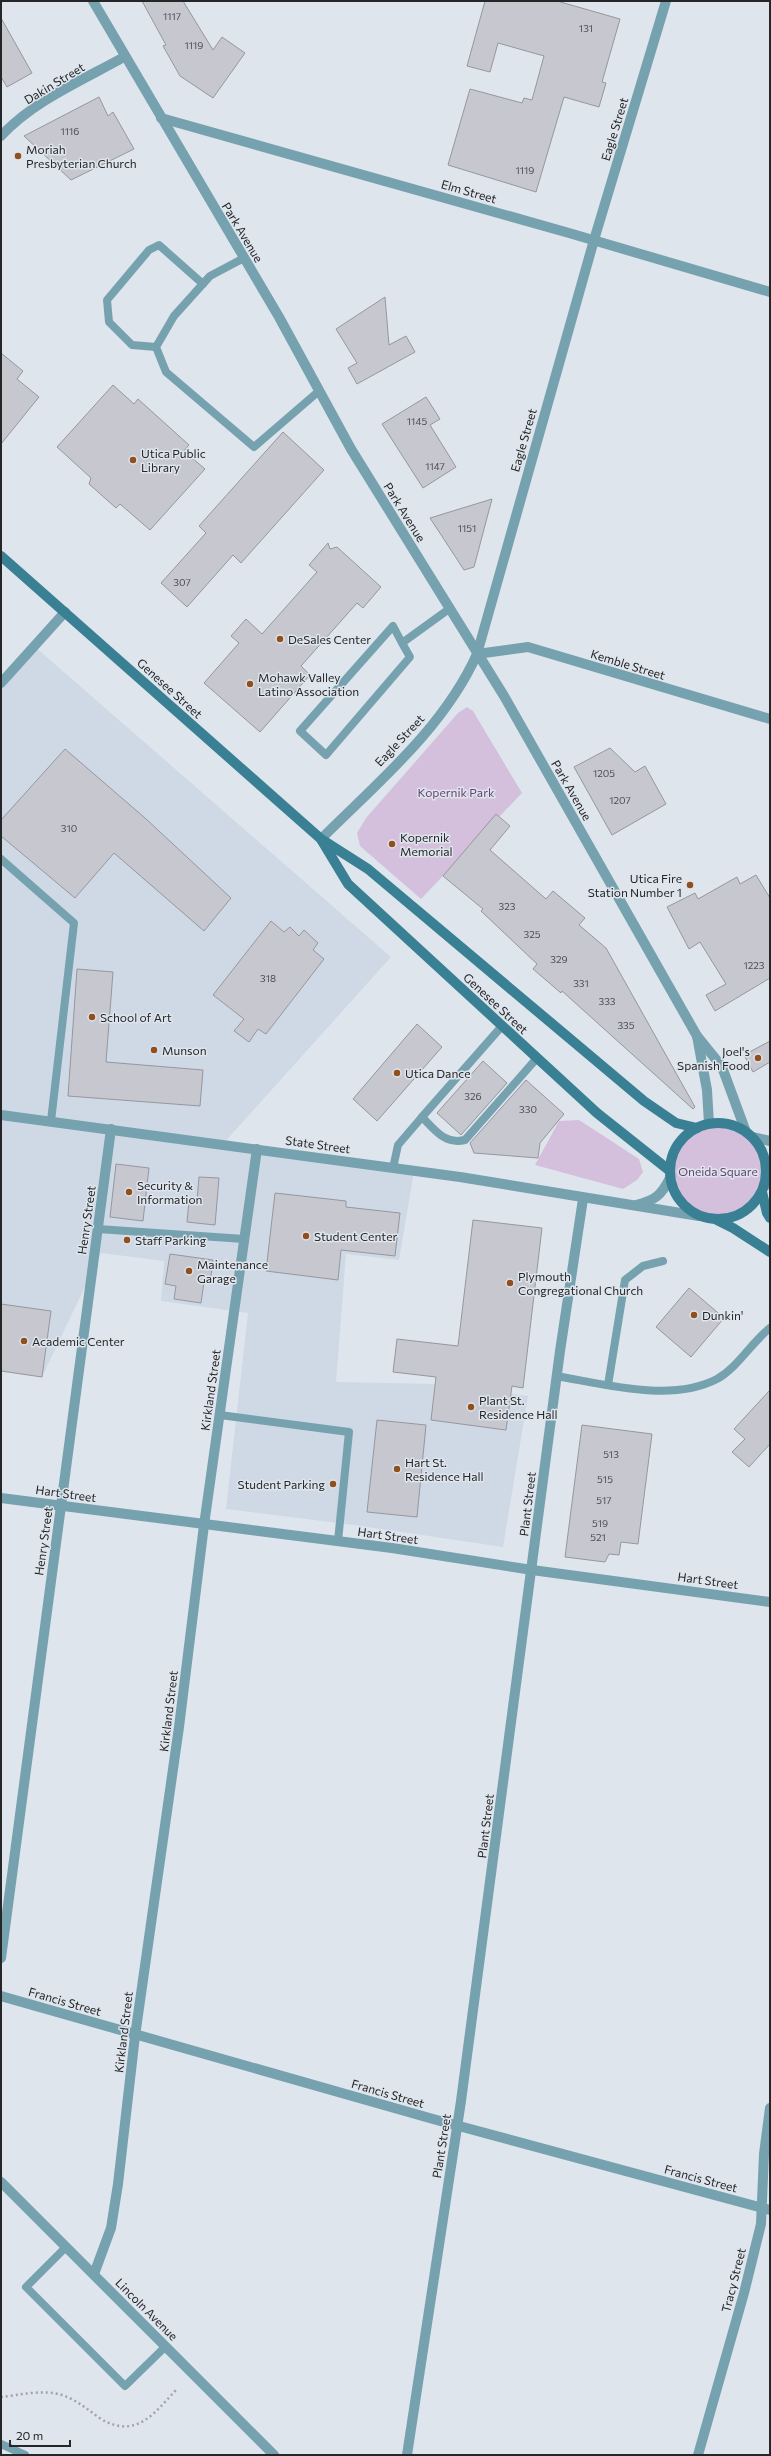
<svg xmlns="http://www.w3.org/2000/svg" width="771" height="2456" font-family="Commissioner,sans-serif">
  <rect width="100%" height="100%" fill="#dfe5ec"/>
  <polygon fill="#ced9e5" points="34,646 391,957 223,1144 414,1171 399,1260 346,1254 336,1382 435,1384 528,1396 503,1547 354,1525 226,1509 248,1313 161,1301 164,1261 101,1253 42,1377 1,1371 1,681"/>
  <g fill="#d4c0dd">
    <polygon points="467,707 473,711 522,793 421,899 360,846 357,833 366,818 458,713"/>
    <polygon points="579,1120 639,1159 643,1172 637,1180 623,1189 535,1165 559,1121"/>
    <circle cx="718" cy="1171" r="48"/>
  </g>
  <g fill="#c6c7cf" stroke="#96979e">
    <polygon points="142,1 183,1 213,50 222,37 245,53 213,98 180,76 163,46 166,45"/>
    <polygon points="485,1 557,1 620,19 602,82 606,83 599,107 564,97 536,192 448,165 470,89 522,103 524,98 532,100 544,56 498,43 490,72 467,66"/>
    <polygon points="1,18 32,73 7,87 1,77"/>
    <polygon points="99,97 108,116 113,112 134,149 71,180 24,136"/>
    <polygon points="385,297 389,345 406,336 415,352 357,384 348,368 357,363 336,329"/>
    <polygon points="1,353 23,371 17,379 39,397 1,444"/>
    <polygon points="113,385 134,404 138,399 189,445 184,451 205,469 150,530 120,504 116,508 89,484 91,478 57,447"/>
    <polygon points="426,397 440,419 430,425 456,467 423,488 382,424"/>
    <polygon points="283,432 324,470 241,563 233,555 187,607 161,583 206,533 199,526"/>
    <polygon points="492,499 474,567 464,570 430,518"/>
    <polygon points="328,543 330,549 337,547 381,587 363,608 357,603 301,666 310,675 260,732 204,683 239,643 231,636 246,619 262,634 317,572 309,565"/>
    <polygon points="610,748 635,772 645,766 666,804 612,835 574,767"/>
    <polygon points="65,749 145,818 231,898 204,931 114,853 75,898 1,836 1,820"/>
    <polygon points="496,814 510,826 490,850 546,899 553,891 585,918 579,925 606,948 695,1107 693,1109 562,991 561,993 533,969 537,964 481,911 483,909 443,876"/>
    <polygon points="756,875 770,898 770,978 715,1011 706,995 726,984 700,942 689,949 667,907 695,893 698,899 737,877 740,884"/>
    <polygon points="271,921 284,932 290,927 299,936 304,930 318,943 313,950 324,959 266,1034 258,1029 249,1042 234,1031 244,1019 213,995"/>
    <polygon points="77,969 113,972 106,1062 203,1070 200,1106 68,1096"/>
    <polygon points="417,1024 442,1047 377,1121 353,1099"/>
    <polygon points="770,1041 770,1062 753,1072 744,1055"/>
    <polygon points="483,1061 507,1083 461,1135 437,1113"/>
    <polygon points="526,1080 564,1114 540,1143 538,1158 474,1153 470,1143"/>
    <polygon points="116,1164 149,1168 143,1221 110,1217"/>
    <polygon points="199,1177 219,1178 215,1225 187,1222 189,1201 197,1201"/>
    <polygon points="275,1193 346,1201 346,1207 400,1213 395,1256 341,1250 338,1280 266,1271"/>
    <polygon points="473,1220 542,1228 523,1388 512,1386 506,1430 431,1420 436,1377 393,1372 397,1339 458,1346"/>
    <polygon points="170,1254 213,1260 210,1283 204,1282 201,1303 174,1299 176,1286 165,1284"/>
    <polygon points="689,1288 724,1318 691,1357 656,1327"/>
    <polygon points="1,1304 51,1311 42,1377 1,1371"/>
    <polygon points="770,1390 770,1444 749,1467 732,1452 745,1439 734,1429"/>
    <polygon points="377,1420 426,1425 417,1517 367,1512"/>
    <polygon points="582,1425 652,1434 638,1544 621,1542 619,1555 609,1554 605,1562 565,1557"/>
  </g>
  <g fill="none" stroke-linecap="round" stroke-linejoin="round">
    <path stroke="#9fa4a9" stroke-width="2.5" stroke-dasharray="2 3" stroke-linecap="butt" d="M 1,2397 C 19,2395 44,2389 62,2395 C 77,2400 88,2410 101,2419 C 137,2440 155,2412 177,2389"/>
    <g stroke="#76a1af" stroke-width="8">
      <polyline points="244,258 210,276 174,316 156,347 166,372 254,447 319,391"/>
      <polyline points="156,347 132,345 109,322 107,300 149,250 159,245 203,284"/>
      <polyline points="402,643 410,657 326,755 300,731 393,626 402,643 449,609"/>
      <polyline points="1,859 74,923 51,1121"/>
      <path d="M 502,1026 L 422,1117 C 435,1130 445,1145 465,1140 L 537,1058"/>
      <polyline points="393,1168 398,1145 422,1117"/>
      <polyline points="98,1229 244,1239"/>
      <path d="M 556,1376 C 604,1384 671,1403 717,1379 C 738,1367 751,1343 770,1328"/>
      <polyline points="608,1385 625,1280 643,1266 663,1261"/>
      <polyline points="220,1415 349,1432 338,1541"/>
      <polyline points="66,2247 26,2287 125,2386 166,2346"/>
      <polyline points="1,2444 25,2455"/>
    </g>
    <g stroke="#76a1af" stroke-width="10">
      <polyline points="161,118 569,233 770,292"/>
      <path d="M 1,136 C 33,101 83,80 124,57"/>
      <polyline points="477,654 528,647 770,719"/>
      <polyline points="1,683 65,612"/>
      <path d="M 321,839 C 377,783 444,728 477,654 L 594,240 L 666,1"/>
      <polyline points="1,1115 460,1177 699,1216"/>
      <path d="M 636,1205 C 655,1200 661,1196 670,1178"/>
      <polyline points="1,1498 392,1548 532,1570 770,1602"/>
      <polyline points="1,1958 111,1129"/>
      <polyline points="1,1996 433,2119 770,2210"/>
      <polyline points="94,2274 111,2228 118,2184 135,2036 179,1727 204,1525 257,1149"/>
      <polyline points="407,2455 461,2101 560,1351 583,1199"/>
      <polyline points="698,2455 744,2293 761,2224 764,2154 770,2108"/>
    </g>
    <g stroke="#76a1af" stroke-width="10">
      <polyline points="93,1 279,317 351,449 504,696 697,1036 722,1067 746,1132"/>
      <polyline points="697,1036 707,1090 709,1124"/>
      <polyline points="752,1137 770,1141"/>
      <polyline points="764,1187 770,1180"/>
      <polyline points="1,2182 274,2455"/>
    </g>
    <g stroke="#398094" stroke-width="10">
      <polyline points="1,556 321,839 368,869 644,1101 676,1123 697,1128"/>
      <polyline points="322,841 348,884 597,1113 670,1171"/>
      <circle cx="718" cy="1171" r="48"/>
      <polyline points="762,1192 767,1213 770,1218"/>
      <polyline points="717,1220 733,1228 770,1252"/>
    </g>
  </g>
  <g fill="#914f1e" stroke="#dfe5ec" stroke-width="1.5">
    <circle cx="18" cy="156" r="4"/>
    <circle cx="133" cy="460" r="4"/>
    <circle cx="280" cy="639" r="4"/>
    <circle cx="250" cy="684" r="4"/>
    <circle cx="392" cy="844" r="4"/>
    <circle cx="690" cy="885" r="4"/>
    <circle cx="92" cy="1017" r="4"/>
    <circle cx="154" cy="1050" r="4"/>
    <circle cx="758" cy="1058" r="4"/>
    <circle cx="397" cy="1073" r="4"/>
    <circle cx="129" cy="1192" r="4"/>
    <circle cx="306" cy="1236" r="4"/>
    <circle cx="127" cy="1240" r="4"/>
    <circle cx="189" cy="1271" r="4"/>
    <circle cx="510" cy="1283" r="4"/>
    <circle cx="694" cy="1315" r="4"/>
    <circle cx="24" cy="1341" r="4"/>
    <circle cx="471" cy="1407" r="4"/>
    <circle cx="397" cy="1469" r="4"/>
    <circle cx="333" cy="1484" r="4"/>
  </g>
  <g text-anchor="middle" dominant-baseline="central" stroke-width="3" stroke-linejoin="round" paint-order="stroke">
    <g font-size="10" fill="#4c4e52">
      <text x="172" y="16">1117</text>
      <text x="586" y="28">131</text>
      <text x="194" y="45">1119</text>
      <text x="70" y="131">1116</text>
      <text x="525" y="170">1119</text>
      <text x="417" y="421">1145</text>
      <text x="435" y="466">1147</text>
      <text x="467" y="528">1151</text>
      <text x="182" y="582">307</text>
      <text x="604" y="773">1205</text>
      <text x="620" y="800">1207</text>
      <text x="69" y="828">310</text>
      <text x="507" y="906">323</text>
      <text x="532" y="934">325</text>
      <text x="559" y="959">329</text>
      <text x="754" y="965">1223</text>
      <text x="268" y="978">318</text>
      <text x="581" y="983">331</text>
      <text x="607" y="1001">333</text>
      <text x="626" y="1025">335</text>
      <text x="473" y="1096">326</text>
      <text x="528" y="1109">330</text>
      <text x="611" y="1454">513</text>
      <text x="605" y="1479">515</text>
      <text x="604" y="1500">517</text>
      <text x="600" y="1523">519</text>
      <text x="598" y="1537">521</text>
    </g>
    <g font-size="12" fill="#242628" stroke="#dfe5ec">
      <text transform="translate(54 83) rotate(-31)">Dakin Street</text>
      <text transform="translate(614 129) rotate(-73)">Eagle Street</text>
      <text transform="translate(469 191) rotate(16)">Elm Street</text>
      <text transform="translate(243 232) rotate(59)">Park Avenue</text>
      <text transform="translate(523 440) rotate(-74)">Eagle Street</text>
      <text transform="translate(405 512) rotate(58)">Park Avenue</text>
      <text transform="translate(628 664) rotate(17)">Kemble Street</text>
      <text transform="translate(170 688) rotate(42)">Genesee Street</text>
      <text transform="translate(399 740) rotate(-47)">Eagle Street</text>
      <text transform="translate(572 790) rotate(60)">Park Avenue</text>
      <text transform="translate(496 1003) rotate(43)">Genesee Street</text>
      <text transform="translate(318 1144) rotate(8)">State Street</text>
      <text transform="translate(86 1220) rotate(-82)">Henry Street</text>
      <text transform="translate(210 1390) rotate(-82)">Kirkland Street</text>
      <text transform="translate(66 1493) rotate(8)">Hart Street</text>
      <text transform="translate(527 1504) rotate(-83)">Plant Street</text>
      <text transform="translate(388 1535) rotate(8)">Hart Street</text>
      <text transform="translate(43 1541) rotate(-82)">Henry Street</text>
      <text transform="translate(708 1580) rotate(8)">Hart Street</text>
      <text transform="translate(168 1711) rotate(-83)">Kirkland Street</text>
      <text transform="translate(485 1826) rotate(-83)">Plant Street</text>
      <text transform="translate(65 2001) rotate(16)">Francis Street</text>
      <text transform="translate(123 2032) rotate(-83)">Kirkland Street</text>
      <text transform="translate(388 2093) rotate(16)">Francis Street</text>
      <text transform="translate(441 2146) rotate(-81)">Plant Street</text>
      <text transform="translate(701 2178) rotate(15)">Francis Street</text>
      <text transform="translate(733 2280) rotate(-76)">Tracy Street</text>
      <text transform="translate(147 2309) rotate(45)">Lincoln Avenue</text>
    </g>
    <g font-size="12" fill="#242628" stroke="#dfe5ec" text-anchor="start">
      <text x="26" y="149">Moriah<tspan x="26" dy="14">Presbyterian Church</tspan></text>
      <text x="141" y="453">Utica Public<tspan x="141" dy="14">Library</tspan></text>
      <text x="288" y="639">DeSales Center</text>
      <text x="258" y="677">Mohawk Valley<tspan x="258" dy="14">Latino Association</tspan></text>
      <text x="400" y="837">Kopernik<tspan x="400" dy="14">Memorial</tspan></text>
      <text x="682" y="878" text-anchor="end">Utica Fire<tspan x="682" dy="14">Station Number 1</tspan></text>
      <text x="100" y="1017">School of Art</text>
      <text x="162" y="1050">Munson</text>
      <text x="750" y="1051" text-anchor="end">Joel's<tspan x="750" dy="14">Spanish Food</tspan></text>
      <text x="405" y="1073">Utica Dance</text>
      <text x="137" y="1185">Security &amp;<tspan x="137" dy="14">Information</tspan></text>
      <text x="314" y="1236">Student Center</text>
      <text x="135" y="1240">Staff Parking</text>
      <text x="197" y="1264">Maintenance<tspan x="197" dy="14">Garage</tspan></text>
      <text x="518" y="1276">Plymouth<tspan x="518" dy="14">Congregational Church</tspan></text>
      <text x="702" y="1315">Dunkin'</text>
      <text x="32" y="1341">Academic Center</text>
      <text x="479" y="1400">Plant St.<tspan x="479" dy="14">Residence Hall</tspan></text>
      <text x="405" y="1462">Hart St.<tspan x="405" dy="14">Residence Hall</tspan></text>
      <text x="325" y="1484" text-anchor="end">Student Parking</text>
    </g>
    <g font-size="12" fill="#644371" stroke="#dfe5ec">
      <text x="456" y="792">Kopernik Park</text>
      <text x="718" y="1171">Oneida Square</text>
    </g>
  </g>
  <rect width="771" height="2456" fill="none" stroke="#242628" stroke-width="4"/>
  <path d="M10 2440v6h60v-6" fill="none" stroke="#242628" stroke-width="2"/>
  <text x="16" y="2440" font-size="12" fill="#242628" stroke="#dfe5ec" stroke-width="3" paint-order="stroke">20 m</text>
</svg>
